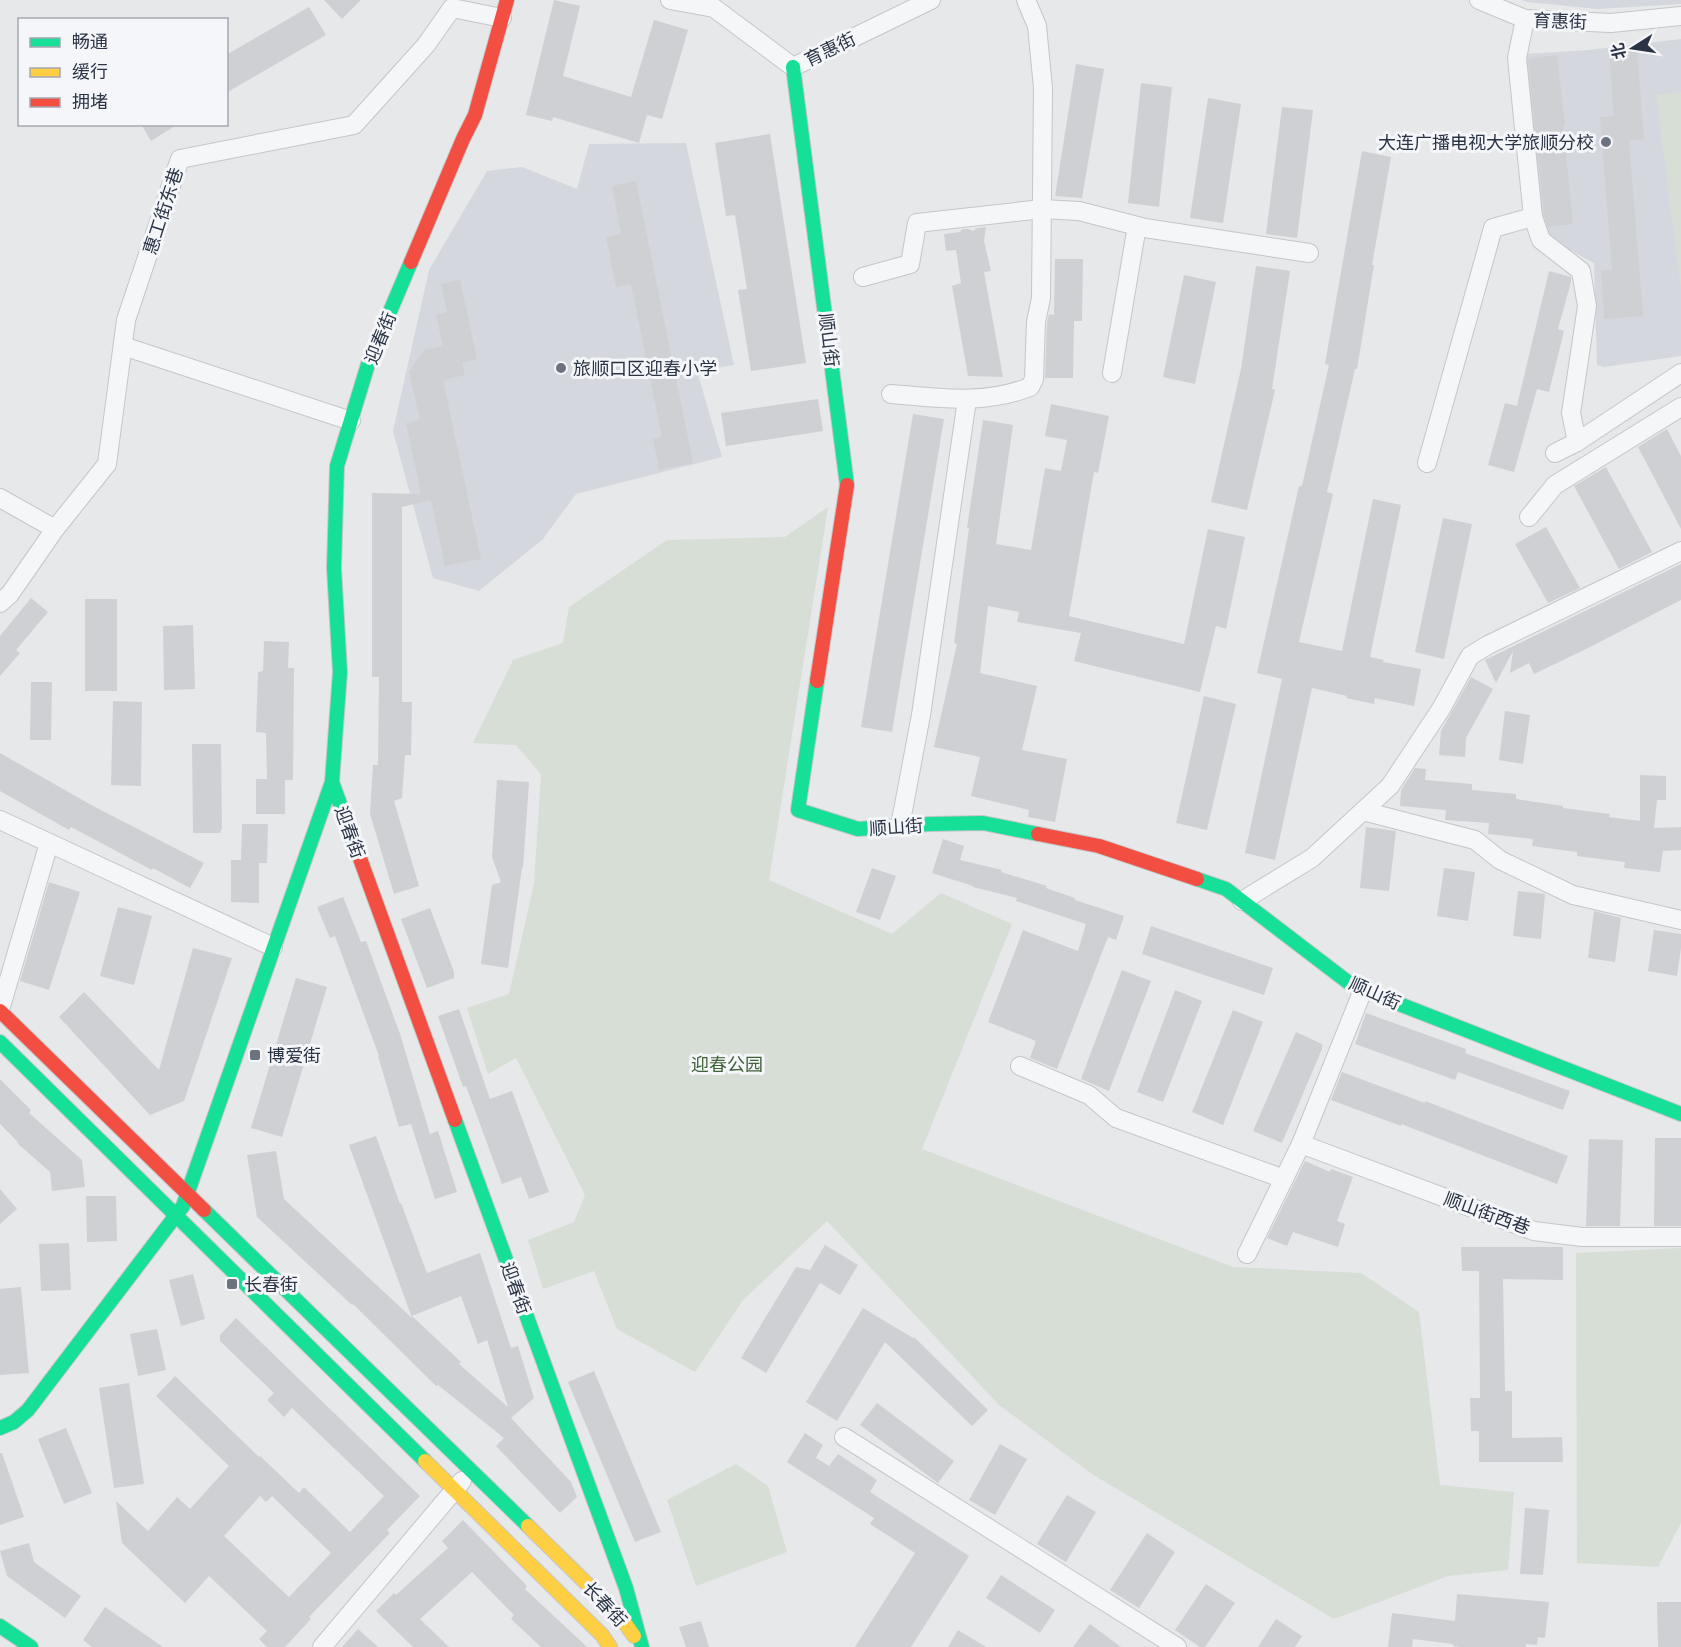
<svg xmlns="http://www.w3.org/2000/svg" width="1681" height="1647" font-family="'Archivo Narrow','Noto Sans SC',sans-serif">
  <rect width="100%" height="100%" fill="#e6e8ea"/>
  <g fill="#d4d7dd">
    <polygon points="1521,0 1681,0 1681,4 1598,9 1527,2"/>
    <polygon points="1681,39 1681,356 1604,367 1597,365 1594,263 1543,236 1523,54 1589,50"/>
    <polygon points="686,143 734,365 697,371 722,457 576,494 543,539 479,591 433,578 393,431 429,270 487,171 522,167 577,189 589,144"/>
  </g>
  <g fill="#d6ded6">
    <polygon points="1681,92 1681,288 1656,95"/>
    <polygon points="828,507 769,880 892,934 941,893 1012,924 922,1149 1233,1267 1361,1273 1419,1312 1440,1485 1514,1492 1508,1570 1448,1576 1334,1619 1092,1474 999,1405 827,1221 743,1300 695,1372 617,1329 594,1271 543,1289 528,1240 574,1222 585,1195 516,1058 488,1074 467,1008 509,994 534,884 541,774 516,745 473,743 513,660 563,643 569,607 667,540 785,537"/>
    <polygon points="1681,1248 1681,1523 1658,1567 1577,1563 1576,1253"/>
    <polygon points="736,1464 768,1486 787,1552 696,1586 667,1500"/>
  </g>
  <g fill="#ced0d3" fill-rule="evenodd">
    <polygon points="324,0 361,0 342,19"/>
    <polygon points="554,0 580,6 563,76 631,97 654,20 688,30 662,119 647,115 639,143 553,117 552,121 526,115"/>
    <polygon points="309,7 326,35 226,93 226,55"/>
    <polygon points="1637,50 1644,139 1629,140 1643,316 1604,319 1601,270 1612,270 1600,117 1614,116 1609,52"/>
    <polygon points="1557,55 1565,125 1563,126 1573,224 1548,227 1544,215 1528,59"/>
    <polygon points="1076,64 1104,69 1082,198 1055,196"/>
    <polygon points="1141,83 1172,87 1159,207 1128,203"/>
    <polygon points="1208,98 1241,104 1223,223 1190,218"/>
    <polygon points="1282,107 1313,110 1297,238 1266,234"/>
    <polygon points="141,124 178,124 151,141"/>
    <polygon points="770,134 806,363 751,371 738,290 747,289 735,215 726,216 715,143"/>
    <polygon points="1362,151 1391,157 1372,265 1374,265 1357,369 1355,369 1327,492 1333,494 1299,642 1342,651 1373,499 1401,505 1370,657 1384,660 1383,662 1421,669 1414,706 1375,698 1374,704 1346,698 1347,696 1312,688 1275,860 1245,853 1282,679 1257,673 1299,486 1302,486 1329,365 1325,364"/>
    <polygon points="636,181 693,463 659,470 653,439 662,437 631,284 616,287 606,237 621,234 612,186"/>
    <polygon points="986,227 984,241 991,271 984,272 1003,377 968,376 952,286 961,283 956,250 946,251 944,234 960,232 962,229 969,229 973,231 977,228"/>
    <polygon points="1055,259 1083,259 1082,321 1074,321 1073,378 1045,378 1047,323 1049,314 1054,315"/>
    <polygon points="1256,266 1290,271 1272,389 1275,390 1247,510 1211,502 1241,369"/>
    <polygon points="1549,271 1571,277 1571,282 1558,329 1564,331 1549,392 1537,389 1514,472 1488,465 1505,403 1517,406"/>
    <polygon points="1184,275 1216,282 1195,384 1163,377"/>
    <polygon points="460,280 477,359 462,363 465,375 443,380 481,559 445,566 431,500 402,507 402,702 412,702 411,755 405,755 402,798 394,801 419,886 394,894 370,814 373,765 378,765 379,677 372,677 372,493 421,494 406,423 420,420 409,372 424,350 443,346 436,315 447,312 441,284"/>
    <polygon points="818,399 823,431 726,446 721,413"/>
    <polygon points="1051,404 1109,416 1098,473 1094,472 1069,616 1184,644 1208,529 1245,537 1226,629 1216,626 1200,692 1074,661 1081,633 1017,622 1019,612 988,606 980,673 1037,686 1022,750 1067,759 1055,822 1028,817 1029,810 971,796 980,757 934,747 957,644 954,643 969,528 967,528 983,420 1013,425 996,544 1031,550 1045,468 1061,471 1067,440 1045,436"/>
    <polygon points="913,414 944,419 892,732 861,727"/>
    <polygon points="1667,429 1681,456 1681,529 1638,447"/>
    <polygon points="1606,467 1652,552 1619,569 1574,486"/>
    <polygon points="1443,518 1472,524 1444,659 1415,652"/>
    <polygon points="1546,527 1580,588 1548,603 1515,544"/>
    <polygon points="1681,564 1681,600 1588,648 1534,674 1529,663 1510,673 1513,651 1496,683 1485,660"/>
    <polygon points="31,598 48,612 16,650 20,653 0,676 0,636"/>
    <rect x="85" y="599" width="32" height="92"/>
    <polygon points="193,625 195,689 164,690 163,626"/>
    <polygon points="264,641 289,642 288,668 294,668 293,780 285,780 285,814 256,814 256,779 267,779 266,733 256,732 258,672 263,671"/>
    <polygon points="1471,677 1493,689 1466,738 1465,757 1439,755 1441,731"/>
    <polygon points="31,682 52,682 51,740 30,740"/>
    <polygon points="1204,696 1236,704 1207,830 1176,823"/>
    <polygon points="113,701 142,702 141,786 111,785"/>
    <polygon points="1505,711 1530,715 1523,764 1499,760"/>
    <polygon points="192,744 221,744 222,828 220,833 193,833"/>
    <polygon points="0,753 93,806 204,863 190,888 153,868 152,870 71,827 69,830 0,791"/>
    <polygon points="1415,768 1426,769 1425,780 1472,784 1472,790 1516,794 1516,799 1563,806 1563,808 1610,814 1609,817 1640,821 1640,775 1666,776 1666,800 1657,800 1654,828 1681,827 1681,850 1663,851 1660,872 1624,868 1625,862 1577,856 1577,852 1532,846 1533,839 1488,834 1489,823 1445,820 1446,810 1400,806 1401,790"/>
    <polygon points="497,780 529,782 523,868 522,868 508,968 481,964 492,885 501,882 492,857"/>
    <polygon points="242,824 268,824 267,863 259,863 259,903 231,902 231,860 241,860"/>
    <polygon points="1366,827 1396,831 1389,891 1360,888"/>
    <polygon points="943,839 964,846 960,860 1002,870 1001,872 1047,886 1046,888 1075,898 1075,900 1124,916 1116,940 1108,937 1057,1069 1030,1058 1036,1041 988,1022 1023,930 1078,951 1086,924 1016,901 1017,898 973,887 973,886 932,873"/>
    <polygon points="872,868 896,876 880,920 856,912"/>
    <polygon points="1444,868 1475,872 1468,921 1437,916"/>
    <polygon points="49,882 80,892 49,990 20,981"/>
    <polygon points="1518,891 1545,894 1541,939 1513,936"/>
    <polygon points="343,897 361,942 366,941 400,1034 430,1134 438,1131 457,1192 435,1199 411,1124 399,1127 378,1056 379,1056 335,936 330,938 317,907"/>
    <polygon points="118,907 152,916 134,985 100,976"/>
    <polygon points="430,908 454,972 454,978 427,988 401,919"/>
    <polygon points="1594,911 1621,918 1615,962 1588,958"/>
    <polygon points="1151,926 1273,968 1264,995 1142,954"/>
    <polygon points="1654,930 1681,934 1681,948 1677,976 1648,971"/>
    <polygon points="193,948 232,958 184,1101 150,1115 59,1017 84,992 159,1070"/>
    <polygon points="1122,970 1151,981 1109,1091 1081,1079"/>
    <polygon points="296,978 327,987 282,1137 251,1128"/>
    <polygon points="1175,990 1202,1001 1163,1102 1137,1092"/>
    <polygon points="459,1009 490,1099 512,1091 549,1192 529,1199 521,1177 502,1184 466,1086 463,1087 438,1016"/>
    <polygon points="1233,1010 1263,1022 1223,1125 1192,1112"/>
    <polygon points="1366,1013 1466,1049 1465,1053 1570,1091 1563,1110 1458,1072 1455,1080 1355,1044"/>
    <polygon points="1296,1032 1322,1044 1322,1049 1282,1143 1253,1131"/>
    <polygon points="1342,1072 1425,1103 1425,1101 1568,1156 1557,1184 1401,1124 1401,1126 1331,1100"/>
    <polygon points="0,1079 31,1110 29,1113 82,1160 85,1187 52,1191 50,1172 17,1143 18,1142 0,1124"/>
    <path d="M 376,1136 L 400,1204 L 401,1203 L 427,1273 L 480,1253 L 511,1348 L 518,1346 L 534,1398 L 511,1418 L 571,1482 L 577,1497 L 560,1513 L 496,1446 L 504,1438 L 438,1385 L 436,1386 L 353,1304 L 352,1305 L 257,1217 L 247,1155 L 276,1151 L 284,1199 L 412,1318 L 349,1145 ZM 461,1296 L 478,1344 L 487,1340 L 508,1407 L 459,1364 L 461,1362 L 412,1316 Z"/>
    <polygon points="1655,1138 1681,1138 1681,1226 1654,1226"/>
    <polygon points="1589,1139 1623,1140 1620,1226 1586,1226"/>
    <polygon points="1305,1161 1330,1172 1331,1169 1353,1177 1337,1221 1345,1224 1338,1247 1293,1232 1287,1246 1267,1238"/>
    <polygon points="0,1189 17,1209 0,1224"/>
    <polygon points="86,1196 116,1196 117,1241 87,1242"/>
    <polygon points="69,1243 71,1290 41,1291 39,1244"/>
    <polygon points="825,1245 858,1265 840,1295 820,1283 766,1373 741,1358 796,1267 810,1270"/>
    <polygon points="1461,1247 1563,1247 1563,1280 1503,1279 1505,1391 1512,1391 1512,1438 1562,1437 1563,1462 1479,1462 1479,1431 1471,1431 1470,1398 1480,1398 1479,1271 1462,1271"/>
    <polygon points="193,1274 205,1319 181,1326 169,1280"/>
    <polygon points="21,1287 29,1373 0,1375 0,1289"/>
    <polygon points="863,1308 913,1338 914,1337 988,1410 972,1426 885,1342 837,1421 806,1402"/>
    <path d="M 236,1318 L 420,1496 L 387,1530 L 390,1533 L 309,1617 L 311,1619 L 285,1647 L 267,1647 L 259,1639 L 267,1631 L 209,1576 L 185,1603 L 122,1543 L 116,1501 L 148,1531 L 177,1497 L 190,1509 L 229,1466 L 156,1396 L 175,1376 L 259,1457 L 260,1456 L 299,1493 L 304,1487 L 350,1532 L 384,1496 L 292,1408 L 284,1417 L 267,1400 L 274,1393 L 220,1341 L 220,1335 ZM 260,1496 L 266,1502 L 272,1496 L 331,1553 L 289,1597 L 224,1536 Z"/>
    <polygon points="157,1329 166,1370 138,1376 130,1334"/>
    <polygon points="594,1371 661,1532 635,1542 568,1382"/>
    <polygon points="129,1383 144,1484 114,1488 99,1388"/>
    <polygon points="877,1403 954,1461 938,1483 860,1425"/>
    <polygon points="66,1428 92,1493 64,1504 38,1439"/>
    <polygon points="805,1433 823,1445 816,1458 829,1466 838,1454 877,1480 870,1492 969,1556 911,1647 855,1647 915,1553 870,1524 874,1518 787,1462"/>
    <polygon points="1000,1444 1027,1459 995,1515 969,1500"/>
    <polygon points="0,1453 2,1453 24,1517 0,1525"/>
    <polygon points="1067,1495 1096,1512 1066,1562 1037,1544"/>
    <polygon points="1525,1508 1549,1510 1543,1575 1520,1574"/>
    <polygon points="463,1520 527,1586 525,1589 587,1647 541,1647 511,1619 514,1615 472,1572 420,1619 449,1647 413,1647 376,1611 394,1593 396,1595 448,1548 442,1541"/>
    <polygon points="1147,1533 1175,1552 1139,1608 1110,1590"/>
    <polygon points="29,1543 34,1562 81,1596 65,1618 7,1576 0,1551"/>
    <polygon points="1001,1575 1055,1610 1040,1633 986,1598"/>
    <polygon points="1206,1584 1235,1603 1205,1647 1200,1647 1175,1630"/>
    <polygon points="1457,1594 1549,1602 1545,1638 1538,1637 1537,1645 1526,1644 1526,1647 1461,1647 1453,1646 1453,1644 1413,1639 1412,1647 1388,1647 1392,1613 1455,1621"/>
    <polygon points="1657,1602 1681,1602 1681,1647 1658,1647"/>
    <polygon points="105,1607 163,1647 92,1647 83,1640"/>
    <polygon points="1276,1619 1302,1636 1295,1647 1258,1647"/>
    <polygon points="701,1621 709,1647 686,1647 679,1627"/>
    <polygon points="1090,1624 1121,1647 1073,1647"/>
    <polygon points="358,1629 378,1647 342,1647"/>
    <polygon points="958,1630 986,1647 948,1647"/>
  </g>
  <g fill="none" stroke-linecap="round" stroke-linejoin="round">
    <g stroke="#c4c6c8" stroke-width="20">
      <g id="street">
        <polyline points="670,0 714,8 793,67 931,0"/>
        <polyline points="1479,0 1525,19 1611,23 1681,16"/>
        <polyline points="1525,19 1517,58 1533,217 1541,240 1581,271 1587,306 1571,413 1577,442"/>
        <polyline points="863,277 910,264 917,223 1042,209 1079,211 1145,228 1309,253"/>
        <polyline points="123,346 351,421"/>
        <polyline points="1112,373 1137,226"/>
        <path d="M 891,394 C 940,398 983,405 1030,387 L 1034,379 L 1036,322 L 1041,298 L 1043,88 L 1037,26 L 1026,0"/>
        <polyline points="1555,453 1577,442 1681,373"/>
        <polyline points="1427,463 1493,228 1533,217"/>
        <polyline points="0,498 55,529"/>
        <polyline points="1529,517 1555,485 1681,407"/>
        <polyline points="0,603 10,594 55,529 107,464 126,320 180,159 354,125 426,45 452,8 502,18"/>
        <polyline points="1363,811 1475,840 1500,860 1573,895 1681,920"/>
        <polyline points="0,820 273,947"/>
        <polyline points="900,826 921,715 967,400"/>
        <polyline points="1242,901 1312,858 1390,786 1441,709 1470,656 1488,645 1681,551"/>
        <polyline points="0,1010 49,843"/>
        <polyline points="1020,1066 1089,1095 1116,1118 1284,1179"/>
        <polyline points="1301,1144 1534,1231 1582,1237 1681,1237"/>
        <polyline points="1247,1254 1301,1144 1363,990"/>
        <polyline points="844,1437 1177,1647"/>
        <polyline points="322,1647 462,1481"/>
      </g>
    </g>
    <g stroke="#c4c6c8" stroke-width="16">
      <g id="fast">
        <polyline points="793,67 847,485"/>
        <polyline points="817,681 798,810 858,829 930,824 983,823 1038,834"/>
        <polyline points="358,853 332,782 340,672 334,568 337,466 369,361 411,262"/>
        <polyline points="1197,879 1226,889 1353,986 1681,1114"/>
        <polyline points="0,1042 425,1461"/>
        <polyline points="455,1120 626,1588 642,1647"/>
        <polyline points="204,1210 528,1526"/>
        <polyline points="0,1428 14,1422 28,1410 183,1206 332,782"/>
        <polyline points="0,1626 31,1647"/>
      </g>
    </g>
    <g stroke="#c4c6c8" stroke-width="16">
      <g id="slow">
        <polyline points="425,1461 602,1635 610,1647"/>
        <polyline points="528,1526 620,1616 634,1636"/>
      </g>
    </g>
    <g stroke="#c4c6c8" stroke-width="16">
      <g id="jam">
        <polyline points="411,262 463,139 475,115 507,0"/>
        <polyline points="817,681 847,485"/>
        <polyline points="1038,834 1099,846 1197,879"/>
        <polyline points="358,853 455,1120"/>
        <polyline points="0,1011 204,1210"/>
      </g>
    </g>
    <use href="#street" stroke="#f5f6f7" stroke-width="18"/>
    <use href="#fast" stroke="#16e098" stroke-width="14"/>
    <use href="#slow" stroke="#ffcf43" stroke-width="14"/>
    <use href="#jam" stroke="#f24e42" stroke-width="14"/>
  </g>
  <g fill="#6c737f" stroke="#f4f6f9" stroke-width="2">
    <circle cx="1606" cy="142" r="6"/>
    <circle cx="561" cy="368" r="6"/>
    <rect x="249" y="1049" width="12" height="12" rx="3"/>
    <rect x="226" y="1278" width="12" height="12" rx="3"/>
  </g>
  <g text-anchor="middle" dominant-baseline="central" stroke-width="6" stroke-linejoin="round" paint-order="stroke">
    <g font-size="18" fill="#2b3445" stroke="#f4f6f9">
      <text transform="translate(1560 21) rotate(2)">育惠街</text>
      <text transform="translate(830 49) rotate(-26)">育惠街</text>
      <text transform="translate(163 211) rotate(-72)">惠工街东巷</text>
      <text transform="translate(380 338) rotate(-68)">迎春街</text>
      <text transform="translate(829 340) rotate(83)">顺山街</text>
      <text transform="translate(896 827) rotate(-4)">顺山街</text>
      <text transform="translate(350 832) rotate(70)">迎春街</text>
      <text transform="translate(1375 993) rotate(24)">顺山街</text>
      <text transform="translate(1487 1213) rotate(20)">顺山街西巷</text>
      <text transform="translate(516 1288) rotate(70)">迎春街</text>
      <text transform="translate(605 1604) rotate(47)">长春街</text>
    </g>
    <g font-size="18" fill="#2b3445" stroke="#f4f6f9" text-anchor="start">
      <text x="1594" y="142" text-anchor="end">大连广播电视大学旅顺分校</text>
      <text x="573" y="368">旅顺口区迎春小学</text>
      <text x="267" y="1055">博爱街</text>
      <text x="244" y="1284">长春街</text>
    </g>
    <g font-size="18" fill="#3f6138" stroke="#f4f6f9">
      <text x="727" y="1064">迎春公园</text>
    </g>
  </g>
  <rect x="18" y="18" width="210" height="108" fill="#f4f6f9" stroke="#a4a8b1" stroke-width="1.5"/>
  <rect x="30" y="38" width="30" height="9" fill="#16e098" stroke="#a4a8b1" stroke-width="1.5"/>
  <text x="72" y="48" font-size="18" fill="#2b3445">畅通</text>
  <rect x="30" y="68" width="30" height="9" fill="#ffcf43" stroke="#a4a8b1" stroke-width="1.5"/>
  <text x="72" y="78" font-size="18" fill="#2b3445">缓行</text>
  <rect x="30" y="98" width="30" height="9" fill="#f24e42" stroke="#a4a8b1" stroke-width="1.5"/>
  <text x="72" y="108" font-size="18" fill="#2b3445">拥堵</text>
  <g transform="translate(1633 48) rotate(258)" stroke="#f4f6f9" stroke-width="4.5" paint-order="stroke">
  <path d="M0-4.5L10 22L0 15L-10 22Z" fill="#2b3445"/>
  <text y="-9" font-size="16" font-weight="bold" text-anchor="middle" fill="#2b3445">北</text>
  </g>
</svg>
